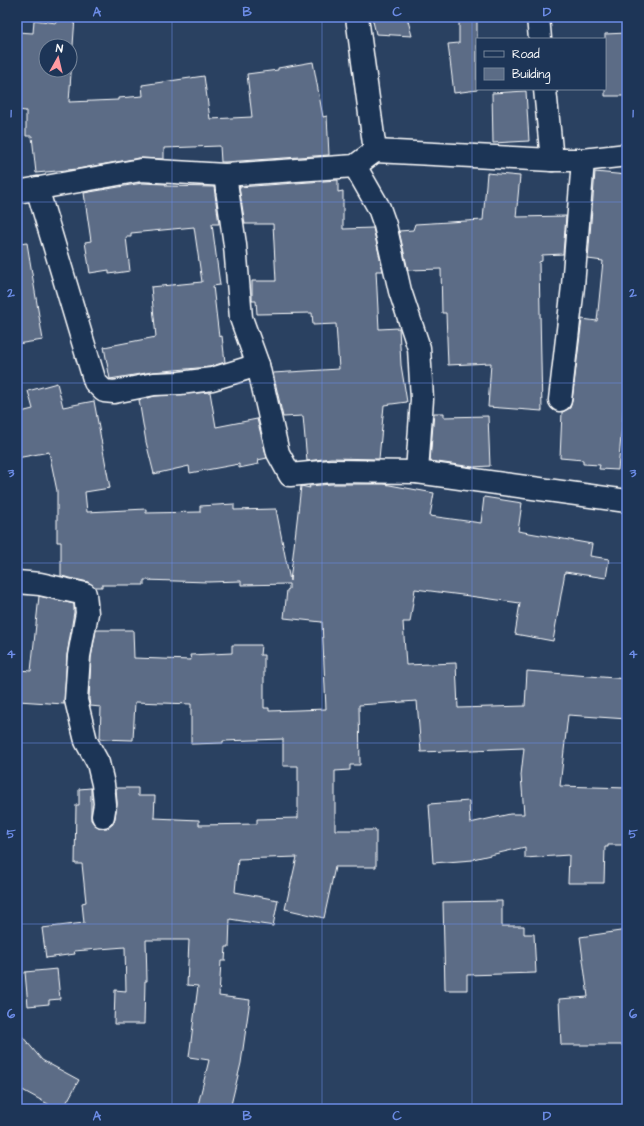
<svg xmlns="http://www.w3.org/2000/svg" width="644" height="1126" font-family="'Architects Daughter',sans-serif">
  <rect width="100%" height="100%" fill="#2a4161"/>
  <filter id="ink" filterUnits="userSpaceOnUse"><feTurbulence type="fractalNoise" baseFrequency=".025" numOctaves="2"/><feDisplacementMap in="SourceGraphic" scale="8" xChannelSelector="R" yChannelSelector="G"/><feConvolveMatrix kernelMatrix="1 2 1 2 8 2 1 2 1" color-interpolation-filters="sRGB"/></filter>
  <g filter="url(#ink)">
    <g fill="#5b6c86" stroke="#fff" fill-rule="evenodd">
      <path d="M 57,17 L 75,17 L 69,102 L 118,100 L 118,98 L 143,96 L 142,85 L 204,76 L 210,119 L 252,117 L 247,74 L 278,70 L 278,68 L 313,62 L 323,117 L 327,116 L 329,155 L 225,162 L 221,162 L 220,146 L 164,148 L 164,159 L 139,158 L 77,169 L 36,173 L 32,136 L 26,136 L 26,111 L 17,110 L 17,32 L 33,33 L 34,20 L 56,23 ZM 46,46 L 70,46 L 70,70 L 46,70 Z"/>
      <polygon points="372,17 407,17 412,36 376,34"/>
      <polygon points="459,17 477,17 477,90 454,93 448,44 459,43"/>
      <polygon points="627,33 627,96 605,96 605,34"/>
      <polygon points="526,91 529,141 493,143 492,93"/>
      <polygon points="595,172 627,175 627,370 618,470 599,469 600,465 583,464 583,460 560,458 562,412 570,408 572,401 582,319 597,321 603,261 588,259"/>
      <polygon points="487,173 520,176 516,217 566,216 563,254 542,255 542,261 539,262 542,411 488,407 491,363 448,365 446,313 442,313 441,269 408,270 399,231 413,230 415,224 483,220"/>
      <polygon points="338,180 338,192 343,191 343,229 373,228 383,271 376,271 379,329 399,328 401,365 407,402 384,405 379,459 331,458 307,461 303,416 283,417 273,373 339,369 336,324 313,325 312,313 257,314 256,301 252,301 252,281 276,281 273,224 245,224 239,187"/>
      <polygon points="142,183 166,184 166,186 214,187 219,224 212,224 220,285 213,286 219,337 222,336 225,362 209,367 152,372 110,379 104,347 156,337 151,287 202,282 194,227 131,233 131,237 126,237 130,271 109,274 109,270 90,273 85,242 91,241 84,193"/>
      <polygon points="27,243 43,340 17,344 17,244"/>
      <polygon points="57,383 63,407 94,401 110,488 85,492 87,512 146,509 146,513 200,512 200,506 234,504 234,510 276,509 290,581 301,486 310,488 309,486 332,484 384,484 434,493 430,516 481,523 484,497 522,503 518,531 592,544 590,556 609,559 606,578 565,572 553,641 515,634 520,603 462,595 415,589 410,622 403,622 406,665 456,663 458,708 525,706 527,671 627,679 627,719 568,715 560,786 627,788 627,845 608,845 608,847 605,847 604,883 568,883 569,855 525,858 525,847 473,859 473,860 433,863 429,804 469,801 470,823 510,814 524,814 521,775 524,748 421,752 417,701 359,705 360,765 350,765 350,770 335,771 335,830 376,830 376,867 335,867 324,918 285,909 297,857 238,859 235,892 278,900 273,926 230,919 229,947 226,947 225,961 221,961 219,996 250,1000 241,1063 230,1109 197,1109 209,1060 189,1057 198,986 187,985 189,940 146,940 147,981 145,981 144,1024 114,1024 115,990 126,991 125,947 74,951 75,954 46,958 42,928 84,923 82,903 86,902 82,864 75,864 76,805 79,805 79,789 91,788 91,820 95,825 101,828 108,828 113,824 115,818 117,803 116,788 138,788 138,796 155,796 154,818 199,820 199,825 257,824 257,819 298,818 298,766 283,766 283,739 223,741 223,743 191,744 191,704 135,702 133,740 100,739 101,707 90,706 89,699 91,658 96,630 133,630 134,658 191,660 190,655 232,653 232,645 261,645 260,655 264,655 264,708 269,708 269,711 326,709 322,622 284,618 287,590 289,589 289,584 241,585 241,581 208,582 144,580 144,585 102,585 102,587 95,587 88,582 61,576 61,542 57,542 57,491 49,452 17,458 17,413 33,409 28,391"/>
      <polygon points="210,392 216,427 257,419 267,458 258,460 259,464 239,468 239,464 190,473 189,466 154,474 146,442 139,400 155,396"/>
      <polygon points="434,413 444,413 444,417 488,416 490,466 473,467 430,461"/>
      <polygon points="39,596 74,604 74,612 67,655 64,704 18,701 20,670 31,671"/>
      <polygon points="502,901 502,926 524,926 524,934 534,934 536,973 467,975 467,990 445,990 443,902"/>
      <polygon points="627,930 627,1045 561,1045 559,999 588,997 580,937"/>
      <polygon points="57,969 60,999 49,1000 49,1004 28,1006 25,972"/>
      <polygon points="17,1030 42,1060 79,1080 63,1109 57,1109 17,1087"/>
    </g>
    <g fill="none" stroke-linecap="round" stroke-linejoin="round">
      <g stroke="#fff" stroke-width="25">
        <g id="street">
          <polyline points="357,17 375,151"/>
          <polyline points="538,17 540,39"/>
          <polyline points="545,89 552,160"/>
          <polyline points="355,166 379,208 385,225 400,291 419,348 422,399 417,472"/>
          <polyline points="225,175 235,245 241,318 258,365 278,453 290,475 331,471 417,472 627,501"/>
          <polyline points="37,188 95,382 104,391 114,392 154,384 180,383 212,379 258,365"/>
          <polyline points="17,192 141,170 225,175 355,166 375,151 552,160 583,160 627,155"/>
          <polyline points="560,400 573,286 583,160"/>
          <polyline points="17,582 40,584 85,594 87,613 79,656 76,700 86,741 98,763 103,784 105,804 103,816"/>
        </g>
      </g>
      <use href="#street" stroke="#1d3557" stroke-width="22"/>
    </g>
  </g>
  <path fill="none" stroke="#6c8ce6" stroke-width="1" stroke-opacity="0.55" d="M 172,17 L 172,1109M 322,17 L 322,1109M 472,17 L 472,1109M 17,202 L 627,202M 17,383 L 627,383M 17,563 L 627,563M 17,743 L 627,743M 17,924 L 627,924"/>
  <rect width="644" height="1126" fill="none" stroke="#1d3557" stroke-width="44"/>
  <rect x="476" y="38" width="130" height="52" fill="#1d3557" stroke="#77869a"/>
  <rect x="484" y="51" width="20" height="6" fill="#1d3557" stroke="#77869a"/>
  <text x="512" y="58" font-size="12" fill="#ffffff">Road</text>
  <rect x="484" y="68" width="20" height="12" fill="#5b6c86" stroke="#77869a"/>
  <text x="512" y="78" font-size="12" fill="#ffffff">Building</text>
  <g transform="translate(58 58) rotate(8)"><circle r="19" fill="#1d3557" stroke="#77869a"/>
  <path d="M0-3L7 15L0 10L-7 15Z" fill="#ff9aa2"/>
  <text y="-6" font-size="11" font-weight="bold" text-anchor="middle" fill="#ffffff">N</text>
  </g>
  <rect x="22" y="22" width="600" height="1082" fill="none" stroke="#6c8ce6" stroke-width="1.5"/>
  <g font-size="13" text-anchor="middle" font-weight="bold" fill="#6c8ce6">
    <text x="97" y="16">A</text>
    <text x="247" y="16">B</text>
    <text x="397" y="16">C</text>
    <text x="547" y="16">D</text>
    <text x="11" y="117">1</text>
    <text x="633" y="117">1</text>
    <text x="11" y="297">2</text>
    <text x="633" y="297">2</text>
    <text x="11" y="477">3</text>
    <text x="633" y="477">3</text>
    <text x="11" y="658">4</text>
    <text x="633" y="658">4</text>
    <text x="11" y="838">5</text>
    <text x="633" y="838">5</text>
    <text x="11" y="1018">6</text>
    <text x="633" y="1018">6</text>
    <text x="97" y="1120">A</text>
    <text x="247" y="1120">B</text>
    <text x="397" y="1120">C</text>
    <text x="547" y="1120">D</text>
  </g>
</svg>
